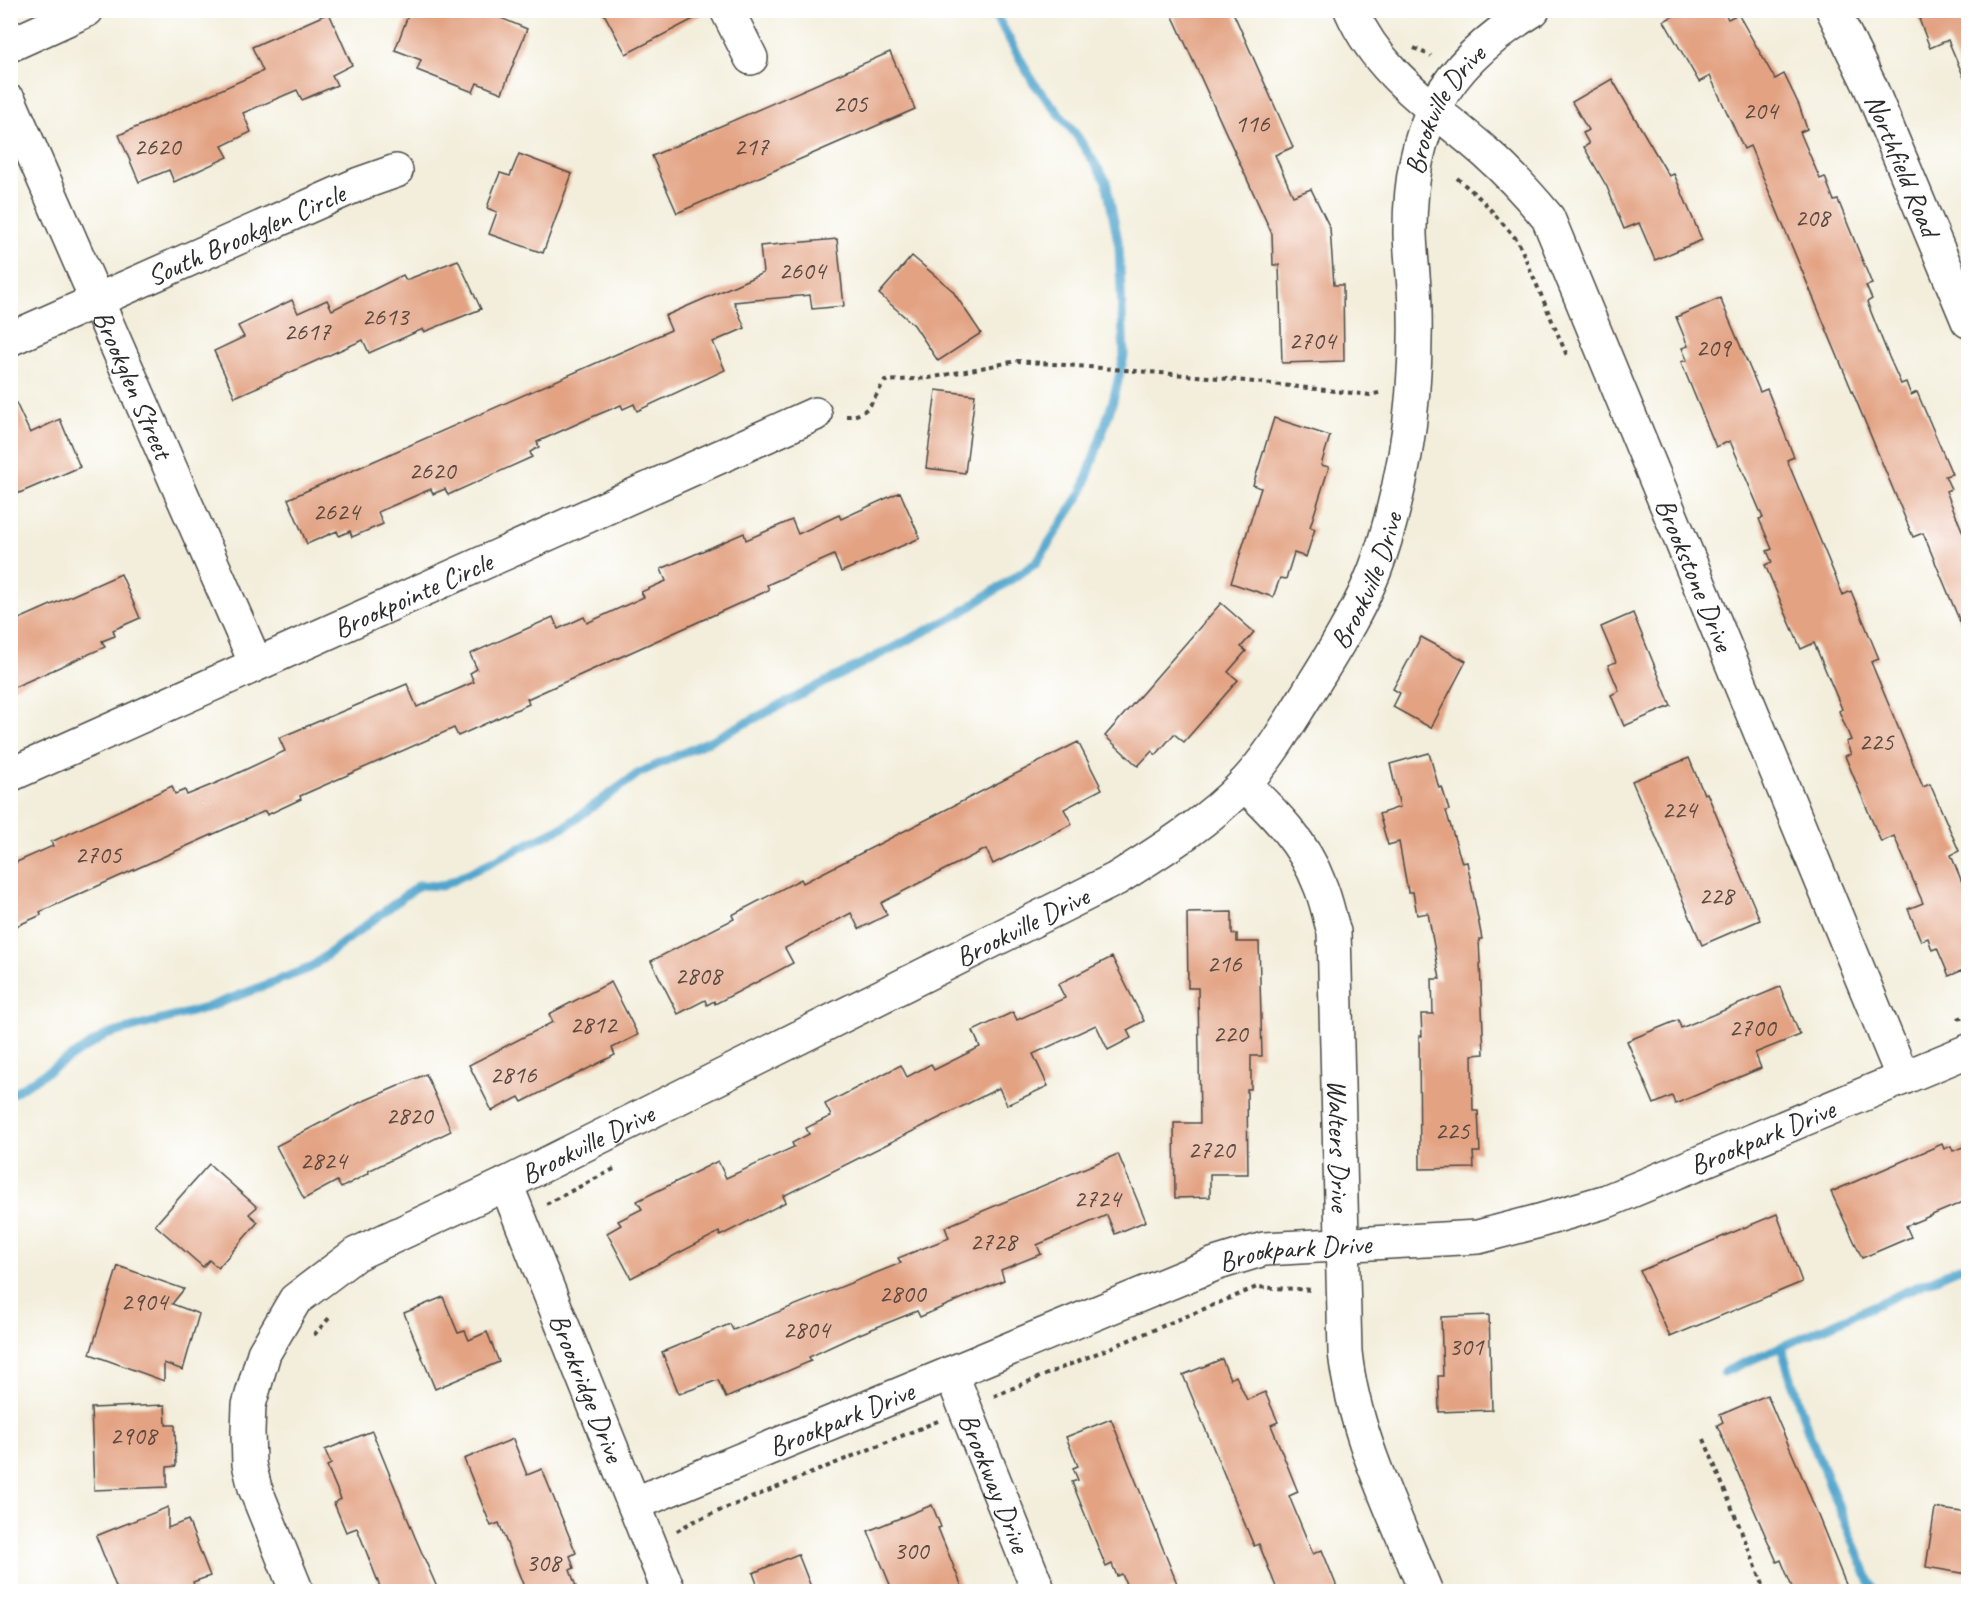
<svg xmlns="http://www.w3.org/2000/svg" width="1979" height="1602" font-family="Caveat,sans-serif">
  <rect width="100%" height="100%" fill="#fff"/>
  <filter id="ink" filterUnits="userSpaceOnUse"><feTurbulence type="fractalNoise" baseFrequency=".0167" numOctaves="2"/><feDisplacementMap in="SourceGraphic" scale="12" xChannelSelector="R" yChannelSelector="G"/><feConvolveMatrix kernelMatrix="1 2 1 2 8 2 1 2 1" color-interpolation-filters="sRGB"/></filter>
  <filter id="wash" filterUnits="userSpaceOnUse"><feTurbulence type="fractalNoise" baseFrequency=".008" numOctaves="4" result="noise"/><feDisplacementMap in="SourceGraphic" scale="24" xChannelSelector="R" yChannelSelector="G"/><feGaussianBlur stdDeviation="1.35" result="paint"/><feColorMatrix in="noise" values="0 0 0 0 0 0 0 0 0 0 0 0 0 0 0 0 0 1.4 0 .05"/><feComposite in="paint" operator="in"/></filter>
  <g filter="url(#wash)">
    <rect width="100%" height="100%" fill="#f3eedb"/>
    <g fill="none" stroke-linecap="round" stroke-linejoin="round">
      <g stroke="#51a5cc" stroke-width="9">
        <polyline points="10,1095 106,1035 206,1008 310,968 419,885 442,886 567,825 639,773 718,737 959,614 1036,563 1082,492 1113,401 1124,356 1119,246 1106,181 1077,136 1033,82 993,10"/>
        <polyline points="1781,1347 1809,1434 1874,1592"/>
        <polyline points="1724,1372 1968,1264"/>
      </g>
    </g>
    <g id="blocks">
      <g fill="#e3a383">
        <polygon points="410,10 482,10 527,29 502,93 477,83 473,92 417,70 421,60 395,50"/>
        <polygon points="602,10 709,10 709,11 626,54"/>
        <polygon points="1170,10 1232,10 1293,147 1275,155 1293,196 1311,189 1330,228 1334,285 1343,285 1344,361 1282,363 1279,265 1273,265 1272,234"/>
        <polygon points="1684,10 1723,10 1728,19 1738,14 1775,79 1784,74 1799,105 1807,129 1800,132 1820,179 1825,177 1834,201 1838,200 1872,284 1866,286 1872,299 1867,302 1889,357 1901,384 1906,382 1911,395 1917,392 1952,474 1945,476 1951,489 1946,491 1968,545 1968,641 1923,533 1913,537 1750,146 1744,149 1710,76 1699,82 1664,21"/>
        <polygon points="1940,10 1968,10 1968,87 1948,40 1930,48 1919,19"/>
        <polygon points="329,13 352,65 332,75 337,85 302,100 297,90 243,113 251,132 222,146 228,157 174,182 169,170 139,182 119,135 263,71 252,47"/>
        <polygon points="890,52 915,109 677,213 652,156"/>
        <polygon points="1612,79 1669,176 1674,174 1702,240 1655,260 1639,223 1624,229 1607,187 1584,147 1589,144 1583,133 1588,130 1572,102"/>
        <polygon points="519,154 572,174 543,253 489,234 497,212 487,208 493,190 500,173 510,176"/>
        <polygon points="837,239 844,306 812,309 810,295 734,302 745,328 713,342 725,370 637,411 634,404 623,409 621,405 592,417 537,442 539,447 530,452 532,457 448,495 445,489 433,494 431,489 378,512 383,524 352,537 350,531 339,536 337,531 307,544 288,499 671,330 665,316 763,273 760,246"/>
        <polygon points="912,256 952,290 981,333 938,361 914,325 879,294"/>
        <polygon points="458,260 481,309 424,332 423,329 369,353 363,340 235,397 214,351 244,337 238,326 292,300 298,313 327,300 332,310 403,275 406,280"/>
        <polygon points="1720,298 1760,392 1767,389 1794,457 1787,460 1843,595 1851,591 1879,659 1871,662 1923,787 1930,784 1959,851 1951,855 1968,897 1968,968 1949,976 1937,948 1932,950 1928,938 1921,941 1908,909 1923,903 1894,836 1881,842 1845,756 1851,754 1846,742 1851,740 1839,711 1842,709 1814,643 1801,649 1765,565 1772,562 1767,551 1772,549 1759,519 1763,518 1730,441 1716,447 1681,362 1687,360 1682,348 1688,346 1676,317"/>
        <polygon points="10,390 30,433 60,419 80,467 10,497"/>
        <polygon points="936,390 975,395 965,473 926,468"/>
        <polygon points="1274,418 1330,436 1321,465 1329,467 1310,527 1315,529 1306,557 1294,553 1286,579 1280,578 1273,597 1231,583 1261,488 1253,485"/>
        <polygon points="900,492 920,538 841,572 834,555 767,585 769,590 527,699 529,704 458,736 454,728 300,796 301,799 267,815 265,811 40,912 41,915 10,929 10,865 53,846 51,842 172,786 175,794 185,790 187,795 221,781 285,751 279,738 407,684 417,707 474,682 470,673 477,669 470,654 553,617 558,629 584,617 587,623 644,597 641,592 666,581 661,569 744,533 746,540 792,520 798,534 839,515 841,519"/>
        <polygon points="121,574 140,618 113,630 115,636 102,641 105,647 10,689 10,623"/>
        <polygon points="1221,603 1254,632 1241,647 1246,651 1228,672 1238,680 1184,742 1174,734 1156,755 1152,751 1138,766 1105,736"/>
        <polygon points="1633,613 1671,706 1624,726 1611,695 1619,691 1608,665 1616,662 1601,627"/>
        <polygon points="1421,637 1466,661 1431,728 1393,707 1400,693 1393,689"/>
        <polygon points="1078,742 1102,789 1064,809 1072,824 993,864 986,849 946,869 881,903 887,915 859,929 851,913 785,948 793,963 715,1004 714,1001 707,1005 705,1000 678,1014 651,961 734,919 732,915 801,879 803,883"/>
        <polygon points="1429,753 1439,788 1442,787 1449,810 1446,811 1462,863 1467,862 1482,939 1479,939 1484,1054 1472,1055 1473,1111 1478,1111 1480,1152 1473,1152 1474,1168 1420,1169 1419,1036 1422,1036 1421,1014 1433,1014 1432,979 1440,979 1428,913 1417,915 1413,892 1408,892 1399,842 1388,845 1379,814 1400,807 1390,764"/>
        <polygon points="1689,758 1704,794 1707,793 1760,920 1702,945 1632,781"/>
        <polygon points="1232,912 1232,934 1237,934 1237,942 1259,942 1262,1056 1251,1056 1251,1089 1247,1089 1248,1174 1210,1174 1210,1197 1175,1198 1174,1123 1200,1123 1198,988 1188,988 1187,913"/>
        <polygon points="1112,957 1144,1021 1127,1030 1131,1038 1108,1050 1096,1025 1033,1054 1048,1086 1007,1105 999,1088 783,1196 786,1202 720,1236 719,1232 631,1278 607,1233 621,1225 618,1221 642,1209 637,1201 718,1161 726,1178 794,1147 792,1143 809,1134 806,1128 831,1116 825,1104 901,1065 907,1077 931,1064 934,1070 980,1047 973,1031 1013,1012 1017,1020 1065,998 1058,984"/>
        <polygon points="611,982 638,1035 612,1048 615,1055 522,1102 519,1097 492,1111 469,1065 553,1022 549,1014"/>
        <polygon points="1780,987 1800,1035 1755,1053 1761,1068 1675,1104 1672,1096 1654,1104 1627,1041 1678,1020 1681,1028"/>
        <polygon points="426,1074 451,1131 368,1171 369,1173 341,1188 337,1181 304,1199 276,1146 359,1103"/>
        <polygon points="1942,1144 1944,1149 1951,1146 1953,1151 1968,1145 1968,1200 1906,1226 1911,1237 1862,1258 1831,1192"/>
        <polygon points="1118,1154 1146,1221 1115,1234 1107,1215 1037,1245 1041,1254 1001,1270 1004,1280 920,1317 917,1311 852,1337 809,1357 811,1361 726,1398 718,1380 679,1394 662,1352 730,1324 733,1330 901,1263 898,1258 949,1238 945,1227"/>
        <polygon points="209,1164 257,1207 249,1214 258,1222 218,1268 209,1260 203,1267 155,1225"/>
        <polygon points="1777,1214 1802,1282 1670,1337 1640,1271"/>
        <polygon points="118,1266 184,1289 172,1304 199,1314 183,1370 164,1363 164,1381 90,1354"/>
        <polygon points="443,1297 458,1333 465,1331 469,1340 487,1332 499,1362 435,1389 404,1313"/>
        <polygon points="1489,1315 1492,1410 1439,1412 1438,1376 1443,1376 1441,1317"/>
        <polygon points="1222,1359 1230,1379 1236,1376 1247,1400 1265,1392 1278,1422 1271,1425 1298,1492 1289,1496 1313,1554 1322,1550 1339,1592 1278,1592 1259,1544 1254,1546 1183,1375"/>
        <polygon points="1767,1395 1804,1481 1849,1592 1794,1592 1781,1560 1777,1562 1717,1425 1723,1422 1720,1415"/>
        <polygon points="165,1405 166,1425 175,1425 176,1466 167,1467 167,1487 94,1490 91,1408"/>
        <polygon points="1111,1419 1178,1586 1165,1592 1129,1592 1122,1574 1117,1576 1112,1564 1106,1567 1072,1482 1078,1480 1073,1468 1078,1466 1066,1437"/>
        <polygon points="372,1431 415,1537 439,1592 382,1592 357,1528 346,1532 334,1503 341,1499 327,1466 331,1464 325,1450"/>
        <polygon points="513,1439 527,1475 542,1469 576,1553 570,1556 574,1568 570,1570 578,1592 526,1592 499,1523 491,1526 464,1459"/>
        <polygon points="932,1505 941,1527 938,1528 964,1592 893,1592 868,1531"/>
        <polygon points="168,1507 168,1528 188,1520 210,1576 193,1582 196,1592 118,1592 96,1536"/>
        <polygon points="1935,1508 1968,1513 1968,1574 1926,1567"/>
        <polygon points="798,1554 813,1592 760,1592 753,1573"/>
      </g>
    </g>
  </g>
  <g filter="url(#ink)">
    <use href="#blocks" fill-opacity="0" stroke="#494845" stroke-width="1.5"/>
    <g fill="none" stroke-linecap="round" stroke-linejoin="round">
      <g stroke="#494845" stroke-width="36">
        <g id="street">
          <polyline points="727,10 751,58"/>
          <path id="s1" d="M 1351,10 C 1380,76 1434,107 1485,152 C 1508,172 1529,195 1548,218 L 1903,1078"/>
          <path id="s2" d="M 1833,10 L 1870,86 L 1968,321"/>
          <path id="s3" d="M 10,102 L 256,664"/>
          <path id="s4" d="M 10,339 L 359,184 L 396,171"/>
          <path id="s5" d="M 10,775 L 815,414"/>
          <path id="s6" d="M 1244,784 C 1274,813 1304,843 1319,883 C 1326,898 1329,916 1334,932 L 1345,1352 C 1354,1436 1395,1514 1426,1592"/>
          <path id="s7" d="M 506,1184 L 669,1592"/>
          <path id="s8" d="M 951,1373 L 1039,1592"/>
          <path id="s9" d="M 634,1504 L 1215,1264 L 1264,1249 L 1478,1237 L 1539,1221 L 1607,1201 L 1968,1051"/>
          <path id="s10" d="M 297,1592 L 255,1488 L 249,1464 L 248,1432 L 249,1405 L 264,1353 L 295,1300 L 356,1254 L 506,1184 L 1116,879 C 1159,852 1209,821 1244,784 C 1269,758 1287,726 1306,696 C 1328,660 1352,623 1369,584 C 1385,549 1398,494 1405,455 C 1413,408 1416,360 1415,312 C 1415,286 1411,261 1410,235 C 1409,128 1441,66 1533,10"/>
        </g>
      </g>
      <g stroke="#494845" stroke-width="36">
        <polyline id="secondary" points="10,45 87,10"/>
      </g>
      <g stroke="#494845" stroke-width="4" stroke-dasharray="4.5 4.5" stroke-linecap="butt">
        <polyline points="1414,48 1431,56"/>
        <polyline points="1457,178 1483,201 1518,241 1568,358"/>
        <path d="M 846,416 C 870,417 874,396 885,381 L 929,378 L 1017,361 L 1209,377 L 1370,395 L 1383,392"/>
        <polyline points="1958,1019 1968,1015"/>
        <polyline points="546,1204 614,1169"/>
        <polyline points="314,1335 331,1316"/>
        <polyline points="994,1396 1257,1287 1313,1290"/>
        <polyline points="1704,1439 1766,1592"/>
        <polyline points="677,1531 690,1523 938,1421"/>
      </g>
      <use href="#street" stroke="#fff" stroke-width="33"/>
      <use href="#secondary" stroke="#fff" stroke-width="33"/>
    </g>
  </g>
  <g text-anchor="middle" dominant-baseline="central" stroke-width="5" stroke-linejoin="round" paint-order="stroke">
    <g font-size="26" fill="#594941">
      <text x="850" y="103">205</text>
      <text x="1760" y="110">204</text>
      <text x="1252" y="123">116</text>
      <text x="157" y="146">2620</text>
      <text x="751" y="146">217</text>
      <text x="1812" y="217">208</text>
      <text x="802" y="270">2604</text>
      <text x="385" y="316">2613</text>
      <text x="307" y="331">2617</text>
      <text x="1312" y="340">2704</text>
      <text x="1713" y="347">209</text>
      <text x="432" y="470">2620</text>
      <text x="336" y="511">2624</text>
      <text x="1876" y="741">225</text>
      <text x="1679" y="809">224</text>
      <text x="98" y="854">2705</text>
      <text x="1716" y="895">228</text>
      <text x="1224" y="963">216</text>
      <text x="698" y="975">2808</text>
      <text x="593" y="1024">2812</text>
      <text x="1752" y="1027">2700</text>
      <text x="1230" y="1033">220</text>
      <text x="513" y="1074">2816</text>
      <text x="409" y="1115">2820</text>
      <text x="1452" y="1130">225</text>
      <text x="1211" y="1149">2720</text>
      <text x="323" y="1160">2824</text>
      <text x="1097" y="1198">2724</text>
      <text x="993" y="1241">2728</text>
      <text x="902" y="1293">2800</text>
      <text x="144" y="1301">2904</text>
      <text x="806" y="1329">2804</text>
      <text x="1466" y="1346">301</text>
      <text x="133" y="1435">2908</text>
      <text x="911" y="1550">300</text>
      <text x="543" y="1562">308</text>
    </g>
    <g font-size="28" fill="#2b2b2b" stroke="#fff">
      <text stroke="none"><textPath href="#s10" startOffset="2120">Brookville Drive</textPath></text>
      <text stroke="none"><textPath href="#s2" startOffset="170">Northfield Road</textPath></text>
      <text stroke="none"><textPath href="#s4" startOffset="258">South Brookglen Circle</textPath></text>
      <text stroke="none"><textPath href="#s3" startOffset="308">Brookglen Street</textPath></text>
      <text stroke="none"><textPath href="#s1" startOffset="674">Brookstone Drive</textPath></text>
      <text stroke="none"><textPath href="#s10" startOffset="1634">Brookville Drive</textPath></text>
      <text stroke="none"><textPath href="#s5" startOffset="441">Brookpointe Circle</textPath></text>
      <text stroke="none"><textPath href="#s10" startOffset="1130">Brookville Drive</textPath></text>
      <text stroke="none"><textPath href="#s9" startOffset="1196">Brookpark Drive</textPath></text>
      <text stroke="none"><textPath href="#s10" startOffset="644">Brookville Drive</textPath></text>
      <text stroke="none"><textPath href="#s6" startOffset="390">Walters Drive</textPath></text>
      <text stroke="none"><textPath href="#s9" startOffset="710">Brookpark Drive</textPath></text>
      <text stroke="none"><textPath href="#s7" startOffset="219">Brookridge Drive</textPath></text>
      <text stroke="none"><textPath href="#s9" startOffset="224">Brookpark Drive</textPath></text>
      <text stroke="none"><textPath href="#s8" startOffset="118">Brookway Drive</textPath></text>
    </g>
  </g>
  <rect width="1979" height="1602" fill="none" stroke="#fff" stroke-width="36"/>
</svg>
